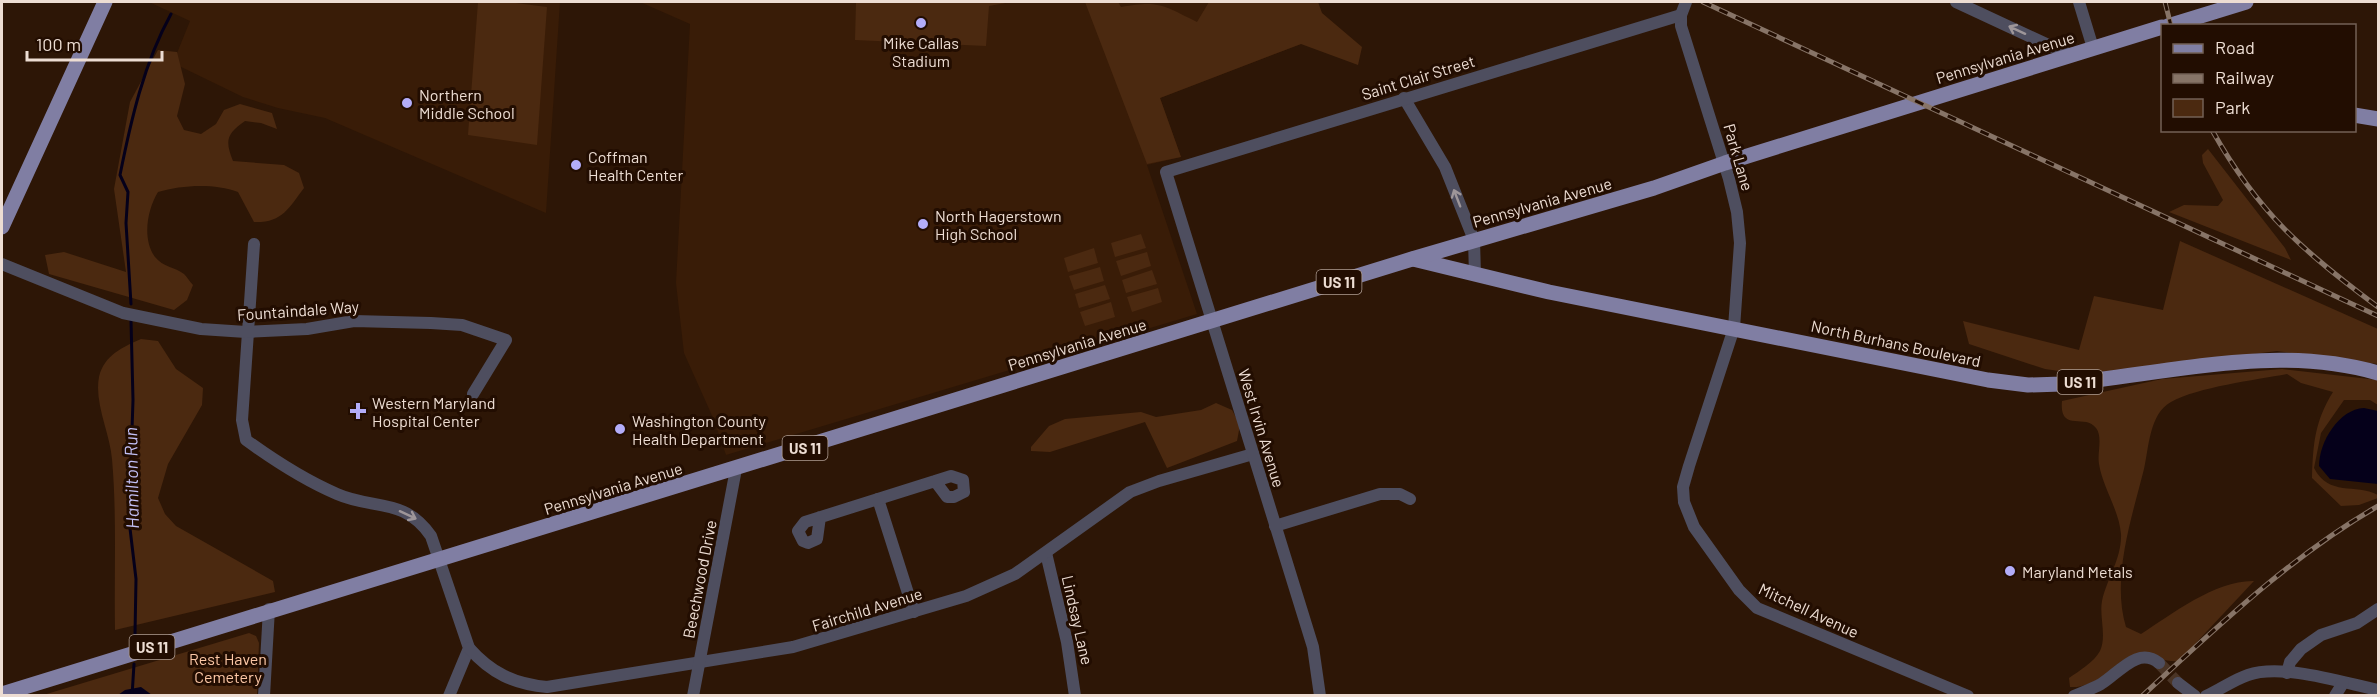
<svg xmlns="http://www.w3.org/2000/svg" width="2380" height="697" font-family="Barlow,sans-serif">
  <rect width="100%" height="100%" fill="#2d1606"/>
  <g fill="#391c07">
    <polygon points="149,2 560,2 546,213 325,118 278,108 243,97 173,63 190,21"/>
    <polygon points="640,2 1318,2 1301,44 1160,98 1181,157 1147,165 1197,314 726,455 714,420 684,353 676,283 690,24"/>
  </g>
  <g fill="#4b2910">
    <polygon points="478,2 508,2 547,7 537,145 468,135"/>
    <polygon points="856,2 1011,2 989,6 986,46 855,40"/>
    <path d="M 1085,2 L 1118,2 L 1121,7 C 1159,0 1163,5 1197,22 L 1209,2 L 1318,2 L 1322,13 L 1362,47 L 1358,65 L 1301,44 L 1160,98 L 1181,157 L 1147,164 Z"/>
    <path d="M 158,50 L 177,52 L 185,84 L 177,116 L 184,130 L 201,134 L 216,124 L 224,110 L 240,104 L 272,113 L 277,129 L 261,123 L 245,121 C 226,134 225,141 233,161 L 284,165 L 299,173 L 304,188 C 288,209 282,223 254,222 L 238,192 C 214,183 182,185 158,192 C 147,210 142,239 155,257 C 163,267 175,267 184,274 C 187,277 190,282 193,285 L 187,300 L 174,310 L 49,274 L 45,255 L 64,252 L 126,272 L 114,189 L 130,102 Z"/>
    <polygon points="2208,149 2285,248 2291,260 2169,212 2184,205 2218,206 2223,200 2203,163 2202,155"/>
    <polygon points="1141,234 1146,248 1115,257 1111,243"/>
    <polygon points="2180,241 2378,329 2378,364 2277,351 2087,375 2045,369 1969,344 1963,321 2079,350 2094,296 2163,310"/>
    <polygon points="1094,248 1098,263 1068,272 1064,258"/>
    <polygon points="1147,252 1151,266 1121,276 1116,261"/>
    <polygon points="1100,267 1104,281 1074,290 1069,276"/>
    <polygon points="1152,270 1157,284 1126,293 1122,280"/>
    <polygon points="1105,285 1110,299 1079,308 1075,294"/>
    <polygon points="1158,288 1162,302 1132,312 1127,297"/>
    <polygon points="1111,302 1115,317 1085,326 1080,312"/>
    <path d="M 141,339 L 158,341 L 176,369 L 203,388 L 202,405 L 168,464 L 158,498 L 165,514 L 176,526 L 273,581 L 275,592 L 115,630 C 114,574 117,516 112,459 C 110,433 94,403 99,377 C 104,355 123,347 141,339 Z"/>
    <path d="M 2282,369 L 2378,380 L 2378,405 L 2370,400 L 2344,400 L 2321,433 L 2314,468 C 2329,497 2355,483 2378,495 L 2378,498 L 2359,505 L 2341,506 L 2312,478 C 2313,443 2315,421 2333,392 L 2301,383 L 2287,374 C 2255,380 2198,387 2171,402 C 2149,414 2149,448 2144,469 C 2132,517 2111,578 2126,627 L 2141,634 C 2172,614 2216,580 2254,581 L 2179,661 C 2165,663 2148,653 2136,658 C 2115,666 2093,689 2070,687 L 2069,678 C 2079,671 2094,662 2100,651 C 2107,636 2099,616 2102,601 C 2107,578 2122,558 2121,534 C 2119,510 2103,488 2099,464 C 2097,453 2103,437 2096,428 C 2085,413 2059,433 2062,401 L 2162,379 Z"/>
    <polygon points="1216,403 1232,410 1240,425 1237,441 1167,468 1145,422 1050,452 1031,451 1031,447 1049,426 1065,419 1141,412 1156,417 1201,410"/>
    <polygon points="249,633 256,636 259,643 257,695 40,696"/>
  </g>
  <g fill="#05001a">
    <path d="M 2364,408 L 2378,411 L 2378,484 L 2330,479 L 2319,466 C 2319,442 2339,409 2364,408 Z"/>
    <polygon points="141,687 152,695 118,695 125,690"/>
  </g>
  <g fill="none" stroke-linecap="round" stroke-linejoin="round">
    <g stroke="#05001a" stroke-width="3">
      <path d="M 131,304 L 126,223 L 128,192 L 120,175 C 131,120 144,63 171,14"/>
      <polyline points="131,321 133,400 129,520 136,579 135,634"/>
      <polyline points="132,696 134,664"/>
    </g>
    <polyline stroke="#4a3425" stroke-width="12" stroke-dasharray="12 6" stroke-linecap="butt" points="2159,663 2178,683"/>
    <g stroke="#4e4e5f" stroke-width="12">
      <polyline points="1686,2 1681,15 1681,26 1729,179 1737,212 1740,243 1734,328 1689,466 1683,487 1684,502 1694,527 1739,590 1757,608 1968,696"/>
      <polyline points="1956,2 2070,55"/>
      <polyline points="2079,2 2093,48"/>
      <polyline points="1404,98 1445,167 1474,240 1475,275"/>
      <path d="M 254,244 L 242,420 L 246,440 C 275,461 304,480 337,494 C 373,510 404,497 431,536 L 469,648 L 449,696"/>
      <polyline points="2,264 123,313 201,329 246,332 307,329 354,321 431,323 462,325 506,340 473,394"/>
      <polyline points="878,499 914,612"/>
      <polyline points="820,517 817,539 808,543 803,541 798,531 805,522 951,476 963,480 964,492 954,497 947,497 935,481"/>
      <polyline points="1275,526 1380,494 1400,494 1410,499"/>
      <polyline points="1046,553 1067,642 1075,696"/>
      <path d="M 469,648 C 491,673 514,684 547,687 L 793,647 L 966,596 L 1015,574 L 1130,492 L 1159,481 L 1253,454"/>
      <polyline points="2287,673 2290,662 2301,649 2321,635 2357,623 2378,609"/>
      <polyline points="2178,683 2195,696"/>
      <polyline points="264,696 269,609"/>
      <polyline points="693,696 736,469"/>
      <polyline points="1320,696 1313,647 1166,172 1681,15"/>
      <path d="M 2074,696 C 2083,692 2092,689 2101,684 C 2119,673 2138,646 2159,663"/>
      <path d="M 2206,696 C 2220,690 2233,680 2248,675 C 2282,663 2344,683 2378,690"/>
      <polyline points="2335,696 2343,683"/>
    </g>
    <g stroke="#807ea3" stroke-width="15">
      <polyline points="2168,26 2246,2"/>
      <polyline points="2354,115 2378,119"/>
      <polyline points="2,227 105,2"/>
      <path d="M 1413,259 L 1549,292 L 1988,380 L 2028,385 L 2062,384 C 2166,374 2275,343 2378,373"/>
      <polyline points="2,694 1412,259 1654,188 1725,163 2162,27"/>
    </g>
    <g stroke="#877467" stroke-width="5">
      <g id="rail">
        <polyline points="1703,2 2378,316"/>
        <polyline points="2165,2 2171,26"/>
        <path d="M 2212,130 C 2259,214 2303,251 2378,307"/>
        <path d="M 2142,696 C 2216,628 2291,556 2378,506"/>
      </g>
    </g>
    <use href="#rail" stroke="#220d01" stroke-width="3" stroke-dasharray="9" stroke-linecap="butt"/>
  </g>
  <defs><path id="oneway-shaft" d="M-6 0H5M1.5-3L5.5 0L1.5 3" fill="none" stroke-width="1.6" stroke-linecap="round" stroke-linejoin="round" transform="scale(1.5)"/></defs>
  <g stroke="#9e9699">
    <use href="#oneway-shaft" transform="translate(2017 30) rotate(-155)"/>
    <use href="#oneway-shaft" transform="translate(1457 198) rotate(-111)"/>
    <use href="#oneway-shaft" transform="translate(408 515) rotate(25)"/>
  </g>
  <g fill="#b3adf9" stroke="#220d01" stroke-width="2">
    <circle cx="921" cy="23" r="6"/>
    <circle cx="407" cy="103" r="6"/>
    <circle cx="576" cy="165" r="6"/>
    <circle cx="923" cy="224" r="6"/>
    <path d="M355 402h6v6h6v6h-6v6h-6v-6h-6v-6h6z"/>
    <circle cx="620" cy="429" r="6"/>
    <circle cx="2010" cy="571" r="6"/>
  </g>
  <g text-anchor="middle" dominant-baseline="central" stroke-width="6" stroke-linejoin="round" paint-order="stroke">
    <g fill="#220d01" stroke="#b09f94" stroke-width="1.5">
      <rect x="1316.5" y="270" width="45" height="24" rx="4.5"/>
      <rect x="2057.5" y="370" width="45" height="24" rx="4.5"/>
      <rect x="782.5" y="436" width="45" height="24" rx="4.5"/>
      <rect x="129.5" y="635" width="45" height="24" rx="4.5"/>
    </g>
    <g font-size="15" font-weight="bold" fill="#edddd3">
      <text x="1339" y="282">US 11</text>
      <text x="2080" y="382">US 11</text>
      <text x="805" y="448">US 11</text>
      <text x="152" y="647">US 11</text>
    </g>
    <g font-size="16" fill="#edddd3" stroke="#220d01" text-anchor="start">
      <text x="921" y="42" text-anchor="middle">Mike Callas<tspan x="921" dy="18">Stadium</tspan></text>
      <text x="419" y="94">Northern<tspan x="419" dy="18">Middle School</tspan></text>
      <text x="588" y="156">Coffman<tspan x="588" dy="18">Health Center</tspan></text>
      <text x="935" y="215">North Hagerstown<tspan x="935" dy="18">High School</tspan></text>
      <text x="372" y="402">Western Maryland<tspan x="372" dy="18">Hospital Center</tspan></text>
      <text x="632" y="420">Washington County<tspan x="632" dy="18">Health Department</tspan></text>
      <text x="2022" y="571">Maryland Metals</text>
    </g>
    <g font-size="16" fill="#edddd3" stroke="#220d01">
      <text transform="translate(2005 57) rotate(-17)">Pennsylvania Avenue</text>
      <text transform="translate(1418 77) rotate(-17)">Saint Clair Street</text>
      <text transform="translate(1739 157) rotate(74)">Park Lane</text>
      <text transform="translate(1542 202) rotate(-16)">Pennsylvania Avenue</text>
      <text transform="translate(298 310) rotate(-4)">Fountaindale Way</text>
      <text transform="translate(1896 343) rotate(12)">North Burhans Boulevard</text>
      <text transform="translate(1077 344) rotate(-17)">Pennsylvania Avenue</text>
      <text transform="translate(1262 428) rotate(73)">West Irvin Avenue</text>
      <text transform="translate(613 488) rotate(-17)">Pennsylvania Avenue</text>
      <text transform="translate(699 579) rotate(-79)">Beechwood Drive</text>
      <text transform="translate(867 609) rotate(-17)">Fairchild Avenue</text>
      <text transform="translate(1809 610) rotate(25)">Mitchell Avenue</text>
      <text transform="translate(1078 620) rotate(77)">Lindsay Lane</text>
    </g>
    <g font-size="16" fill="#fdc8a6" stroke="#220d01">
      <text x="228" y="658">Rest Haven<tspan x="228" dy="18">Cemetery</tspan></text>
    </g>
    <g font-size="18" font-style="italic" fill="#c2c0f6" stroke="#220d01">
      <text transform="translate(131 478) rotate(-91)">Hamilton Run</text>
    </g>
  </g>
  <rect width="2380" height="697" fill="none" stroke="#edddd3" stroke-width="6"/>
  <rect x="2161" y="24" width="195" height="108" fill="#220d01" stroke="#736055" stroke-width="1.5"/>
  <rect x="2173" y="44" width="30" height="9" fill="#807ea3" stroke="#736055" stroke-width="1.5"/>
  <text x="2215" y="54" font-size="18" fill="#edddd3">Road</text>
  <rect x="2173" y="74" width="30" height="9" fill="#877467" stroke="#736055" stroke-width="1.5"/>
  <text x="2215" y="84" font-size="18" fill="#edddd3">Railway</text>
  <rect x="2173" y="99" width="30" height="18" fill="#4b2910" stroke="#736055" stroke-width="1.5"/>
  <text x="2215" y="114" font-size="18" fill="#edddd3">Park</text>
  <path d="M27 51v9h135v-9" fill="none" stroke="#edddd3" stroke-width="3"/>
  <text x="36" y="51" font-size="18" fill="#edddd3" stroke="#220d01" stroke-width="4.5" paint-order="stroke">100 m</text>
</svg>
